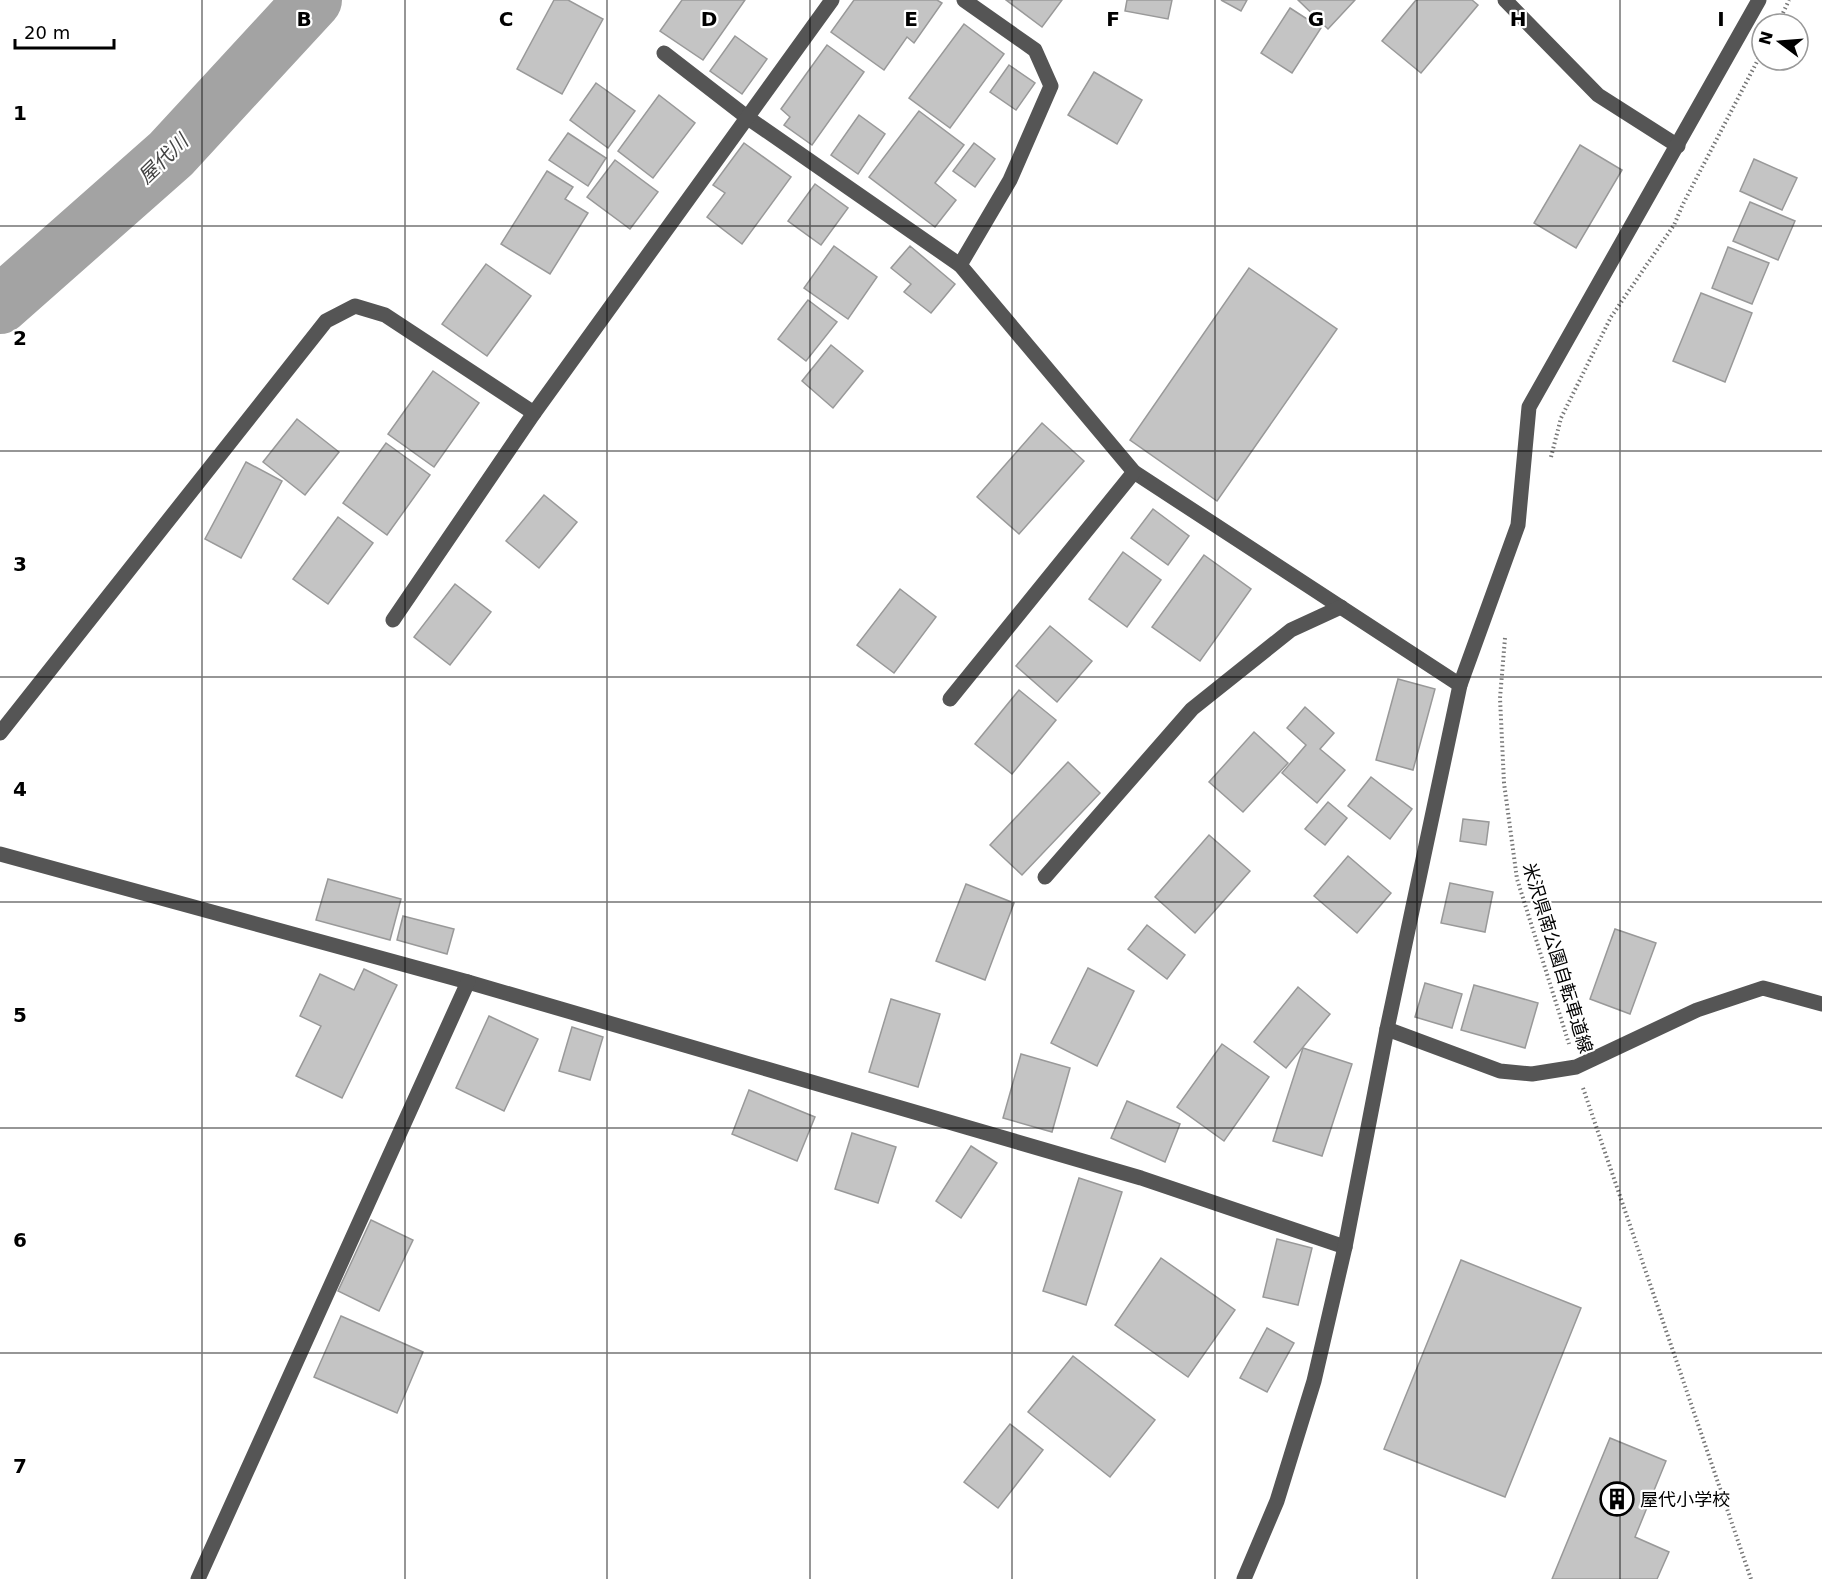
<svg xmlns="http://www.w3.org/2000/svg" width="1822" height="1579" font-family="'DejaVu Sans','Noto Sans JP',sans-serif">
  <rect width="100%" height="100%" fill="#fff"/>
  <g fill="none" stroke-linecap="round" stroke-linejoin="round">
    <polyline stroke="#a3a3a3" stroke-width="58" points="0,305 171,154 313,0"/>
  </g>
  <g fill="#c4c4c4" stroke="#999" stroke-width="1.5">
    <polygon points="554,0 568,0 603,19 562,94 517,69"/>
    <polygon points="682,0 745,0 703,60 660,31"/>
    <polygon points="854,0 937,0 942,3 914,43 907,37 884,70 831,32"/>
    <polygon points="1006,0 1062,0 1042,27"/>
    <polygon points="1127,0 1172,0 1168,19 1125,11"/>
    <polygon points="1221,0 1247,0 1241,11"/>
    <polygon points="1298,0 1355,0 1328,29"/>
    <polygon points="1416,0 1472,0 1478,5 1421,73 1382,41"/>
    <polygon points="1290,8 1321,28 1292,73 1261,53"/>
    <polygon points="964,24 1004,54 950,128 909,98"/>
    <polygon points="735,36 767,59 742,94 710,71"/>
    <polygon points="827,45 864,72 812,145 784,125 790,117 781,109"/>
    <polygon points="1009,65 1035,83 1016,110 990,92"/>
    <polygon points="1094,72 1142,100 1117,144 1068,115"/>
    <polygon points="596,83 635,111 608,148 570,120"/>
    <polygon points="659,95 695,123 653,178 618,151"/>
    <polygon points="919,111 964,145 935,183 956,200 935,227 869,177"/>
    <polygon points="859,115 885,134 858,174 831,155"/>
    <polygon points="568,133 606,158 588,186 549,160"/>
    <polygon points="744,143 791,177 742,244 707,217 725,193 713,185"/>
    <polygon points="974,143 995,159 975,187 953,171"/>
    <polygon points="1580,145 1622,170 1576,248 1534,223"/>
    <polygon points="1754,159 1797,178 1782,210 1740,191"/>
    <polygon points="615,160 658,192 630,229 587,197"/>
    <polygon points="547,171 573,187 565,199 588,213 550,274 501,244"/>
    <polygon points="815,184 848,208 821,245 788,221"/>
    <polygon points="1750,202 1795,221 1778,260 1733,241"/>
    <polygon points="834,246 877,277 848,319 804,288"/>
    <polygon points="910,246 955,284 931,313 904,292 911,284 891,268"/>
    <polygon points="1728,247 1769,263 1752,304 1712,288"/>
    <polygon points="486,264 531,296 487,356 442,324"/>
    <polygon points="1249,268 1337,329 1217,501 1130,440"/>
    <polygon points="1701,293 1752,313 1725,382 1673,361"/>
    <polygon points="808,300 837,322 806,361 778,339"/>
    <polygon points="831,345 863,371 833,408 802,381"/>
    <polygon points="433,371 479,403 434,467 388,434"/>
    <polygon points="297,419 339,452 305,495 263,462"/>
    <polygon points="1042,423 1084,461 1019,534 977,497"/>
    <polygon points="386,443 430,475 387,535 343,503"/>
    <polygon points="246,462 282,481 241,558 205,539"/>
    <polygon points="544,495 577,522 539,568 506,541"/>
    <polygon points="1153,509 1189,536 1168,565 1131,538"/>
    <polygon points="338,517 373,543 328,604 293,579"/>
    <polygon points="1123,552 1161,580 1127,627 1089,599"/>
    <polygon points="1204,555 1251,589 1200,661 1152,627"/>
    <polygon points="455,584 491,612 450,665 414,637"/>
    <polygon points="900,589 936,617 894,673 857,645"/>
    <polygon points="1050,626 1092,661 1057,702 1016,666"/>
    <polygon points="1398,679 1435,689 1413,770 1376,760"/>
    <polygon points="1019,690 1056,720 1012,774 975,744"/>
    <polygon points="1305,707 1334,733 1320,749 1345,770 1317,803 1282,773 1306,745 1287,728"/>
    <polygon points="1254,732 1288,763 1243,812 1209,782"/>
    <polygon points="1068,762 1100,793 1022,875 990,845"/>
    <polygon points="1371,777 1412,809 1390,839 1348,806"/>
    <polygon points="1328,802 1347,818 1325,845 1305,829"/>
    <polygon points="1463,819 1489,822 1486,845 1460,841"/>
    <polygon points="1209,835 1250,871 1195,933 1155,897"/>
    <polygon points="1348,856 1391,893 1357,933 1314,896"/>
    <polygon points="328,879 401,899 390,940 316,920"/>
    <polygon points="1450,883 1493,892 1485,932 1441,923"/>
    <polygon points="966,884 1014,903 985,980 936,961"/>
    <polygon points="403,916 454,929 447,954 397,940"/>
    <polygon points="1147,925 1185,955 1167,979 1128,949"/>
    <polygon points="1615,929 1656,943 1630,1014 1590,999"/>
    <polygon points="1088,968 1134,991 1097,1066 1051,1043"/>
    <polygon points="364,969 397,985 342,1098 296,1076 321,1026 300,1016 320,974 354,990"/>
    <polygon points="1425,983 1462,994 1452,1028 1415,1017"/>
    <polygon points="1474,985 1538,1003 1525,1048 1461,1030"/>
    <polygon points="1298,987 1330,1014 1286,1068 1254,1042"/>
    <polygon points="891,999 940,1014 918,1087 869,1072"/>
    <polygon points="489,1016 538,1039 504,1111 456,1088"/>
    <polygon points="572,1027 603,1037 590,1080 559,1071"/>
    <polygon points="1222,1044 1269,1077 1224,1141 1177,1107"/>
    <polygon points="1303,1048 1352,1064 1322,1156 1273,1141"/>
    <polygon points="1021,1054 1070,1068 1052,1132 1003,1118"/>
    <polygon points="749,1090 815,1117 797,1161 732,1134"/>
    <polygon points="1127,1101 1180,1124 1165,1162 1111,1138"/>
    <polygon points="852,1133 896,1147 878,1203 835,1189"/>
    <polygon points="971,1146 997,1163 961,1218 936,1201"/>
    <polygon points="1079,1178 1122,1192 1086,1305 1043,1291"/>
    <polygon points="371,1220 413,1240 379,1311 338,1291"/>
    <polygon points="1277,1239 1312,1248 1298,1305 1263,1297"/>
    <polygon points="1161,1258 1235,1310 1188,1377 1115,1325"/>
    <polygon points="1461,1260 1581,1308 1505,1497 1384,1449"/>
    <polygon points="341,1316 423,1352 397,1413 314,1377"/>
    <polygon points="1267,1328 1294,1343 1267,1392 1240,1378"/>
    <polygon points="1073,1356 1155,1420 1110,1477 1028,1412"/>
    <polygon points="1010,1424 1043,1450 998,1508 964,1482"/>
    <polygon points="1610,1438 1666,1461 1635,1537 1669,1552 1657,1579 1552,1579"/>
  </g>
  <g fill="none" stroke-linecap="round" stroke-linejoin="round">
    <g stroke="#777" stroke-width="4" stroke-dasharray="1.5 3" stroke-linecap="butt">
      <polyline points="1783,13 1789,0"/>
      <polyline points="1551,457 1561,418 1611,317 1674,225 1683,204 1762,52"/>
      <polyline points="1505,638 1500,698 1504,783 1517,879 1569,1044"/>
      <polyline points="1583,1088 1751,1579"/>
    </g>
    <g stroke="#555" stroke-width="15">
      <polyline points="1505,0 1598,95 1678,146"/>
      <polyline points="664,53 748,118 960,265 1134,472 1460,685"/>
      <polyline points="960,265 1010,180 1051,86 1035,50 964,0"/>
      <polyline points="393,620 534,413"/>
      <polyline points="950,699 1134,472"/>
      <polyline points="0,733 326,321 355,306 385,315 534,413 832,0"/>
      <polyline points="0,854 468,982 1141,1178 1345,1247"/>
      <polyline points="1045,877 1192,709 1291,630 1341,607"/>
      <polyline points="1387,1029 1500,1071 1532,1074 1576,1067 1697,1010 1763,988 1822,1004"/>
      <polyline points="198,1579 468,982"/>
      <polyline points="1244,1579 1277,1501 1314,1381 1345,1247 1387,1029 1460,685 1518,525 1529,407 1759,0"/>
    </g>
  </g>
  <path fill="none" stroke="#000" stroke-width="1.5" stroke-opacity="0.55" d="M 202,0 L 202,1579M 405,0 L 405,1579M 607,0 L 607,1579M 810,0 L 810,1579M 1012,0 L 1012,1579M 1215,0 L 1215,1579M 1417,0 L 1417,1579M 1620,0 L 1620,1579M 0,226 L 1822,226M 0,451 L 1822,451M 0,677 L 1822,677M 0,902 L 1822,902M 0,1128 L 1822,1128M 0,1353 L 1822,1353"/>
  <defs>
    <g id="building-ring" transform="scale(1.725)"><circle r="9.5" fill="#fff" stroke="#000" stroke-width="1.5"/><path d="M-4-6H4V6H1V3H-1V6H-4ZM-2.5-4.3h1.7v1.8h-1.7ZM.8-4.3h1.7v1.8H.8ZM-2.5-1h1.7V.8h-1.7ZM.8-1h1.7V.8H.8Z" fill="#000"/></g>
  </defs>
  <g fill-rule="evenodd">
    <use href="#building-ring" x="1617" y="1499"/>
  </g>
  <g text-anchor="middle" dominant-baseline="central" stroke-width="4.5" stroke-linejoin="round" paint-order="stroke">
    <g font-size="18" fill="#000" stroke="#fff">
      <text transform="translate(1558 958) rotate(73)">米沢県南公園自転車道線</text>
    </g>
    <g font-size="18" fill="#000" stroke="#fff" text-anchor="start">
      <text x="1640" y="1499">屋代小学校</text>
    </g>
    <g font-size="20" font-style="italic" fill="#444" stroke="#fff">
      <text transform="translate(163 159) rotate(-44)">屋代川</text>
    </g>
  </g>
  <g font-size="20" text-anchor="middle" font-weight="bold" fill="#000" stroke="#fff" stroke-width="4.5" stroke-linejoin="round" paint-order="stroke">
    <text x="304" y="26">B</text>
    <text x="506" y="26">C</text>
    <text x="709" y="26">D</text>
    <text x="911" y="26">E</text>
    <text x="1113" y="26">F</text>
    <text x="1316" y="26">G</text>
    <text x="1518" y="26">H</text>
    <text x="1721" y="26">I</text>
    <text x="20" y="120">1</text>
    <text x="20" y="345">2</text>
    <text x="20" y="571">3</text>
    <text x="20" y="796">4</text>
    <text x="20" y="1022">5</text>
    <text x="20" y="1247">6</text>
    <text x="20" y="1473">7</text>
  </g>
  <g transform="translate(1780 42) rotate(286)"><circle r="28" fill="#ffffff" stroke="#999999" stroke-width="1.5"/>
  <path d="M0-4.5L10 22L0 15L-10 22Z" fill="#000000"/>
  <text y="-9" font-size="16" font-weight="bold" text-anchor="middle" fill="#000000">N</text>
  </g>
  <path d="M15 39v9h99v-9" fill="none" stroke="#000000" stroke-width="3"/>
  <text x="24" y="39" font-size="18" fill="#000000" stroke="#ffffff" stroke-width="4.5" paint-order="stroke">20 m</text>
</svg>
